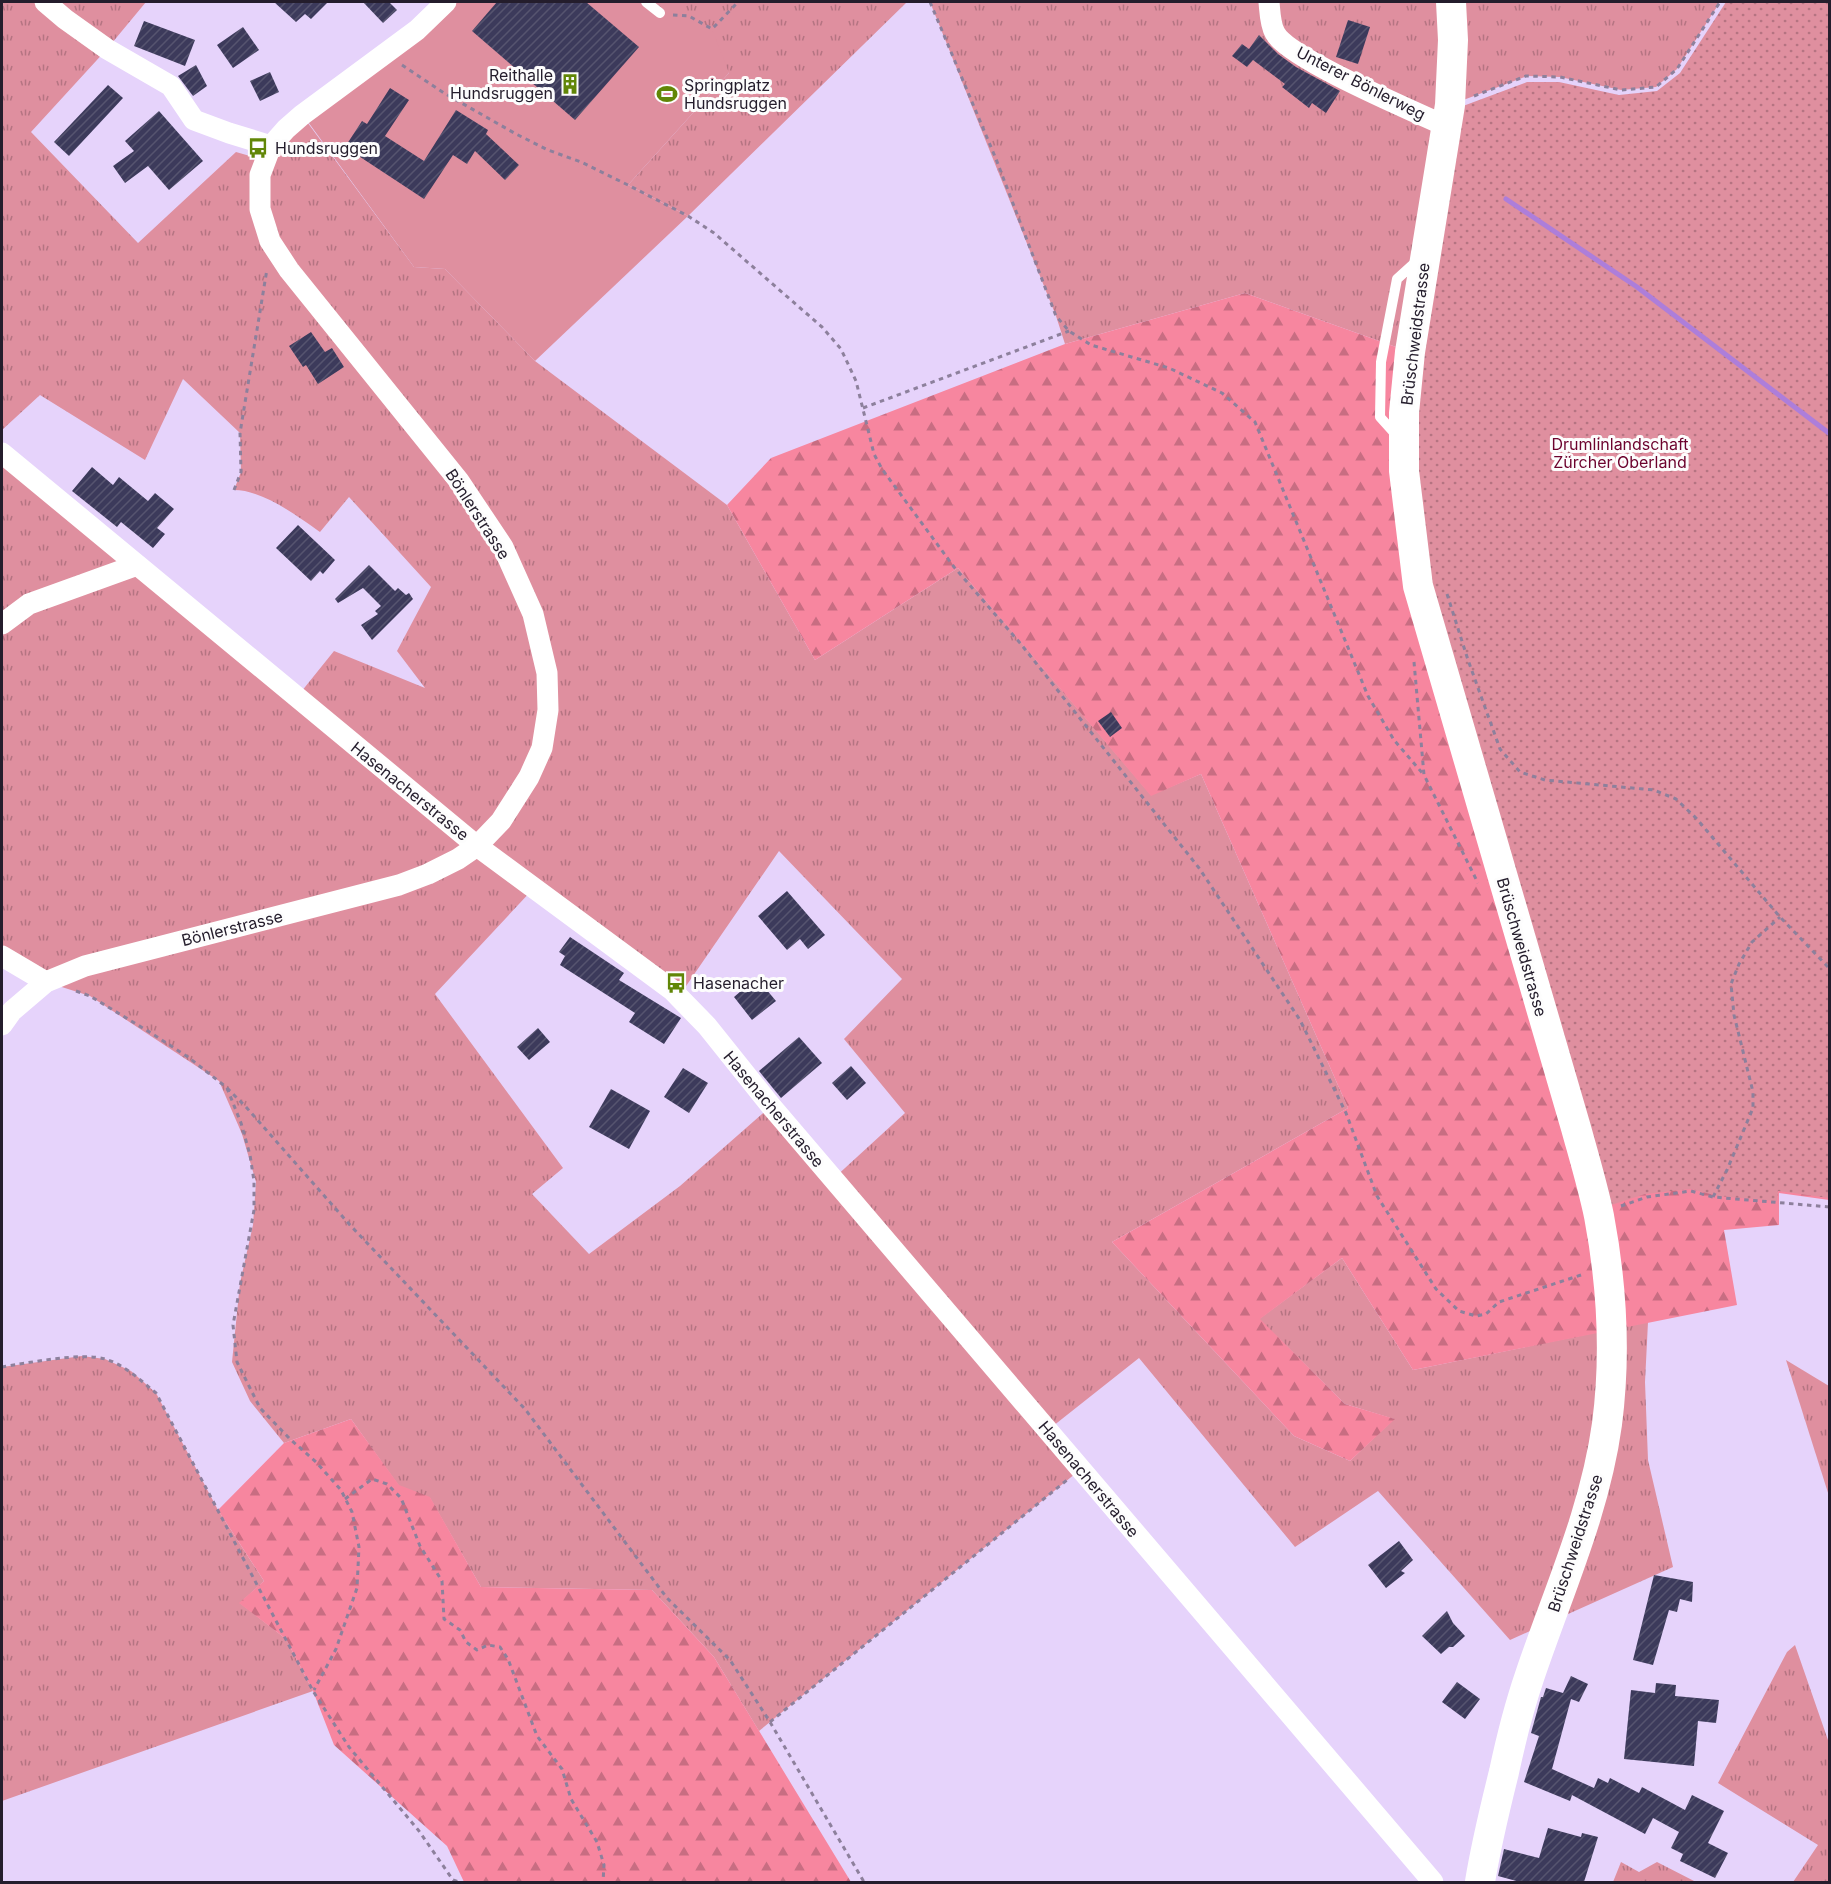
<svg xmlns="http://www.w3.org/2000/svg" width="1831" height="1884" font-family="Inter,sans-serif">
  <defs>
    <pattern id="grass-tufts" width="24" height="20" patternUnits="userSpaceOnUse" patternTransform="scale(1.5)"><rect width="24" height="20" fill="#df8f9f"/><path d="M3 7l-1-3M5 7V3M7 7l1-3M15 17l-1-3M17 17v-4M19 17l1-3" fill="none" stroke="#b57482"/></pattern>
    <pattern id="forest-firs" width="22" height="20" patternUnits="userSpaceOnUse" patternTransform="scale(1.5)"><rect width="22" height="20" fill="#f7869f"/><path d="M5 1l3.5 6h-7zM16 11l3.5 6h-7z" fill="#c86d82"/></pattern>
    <pattern id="park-dots" width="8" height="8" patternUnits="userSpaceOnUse" patternTransform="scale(1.5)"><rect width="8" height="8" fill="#df8f9f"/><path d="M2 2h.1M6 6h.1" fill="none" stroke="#b57482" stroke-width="1.8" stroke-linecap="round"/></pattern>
    <pattern id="building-hatch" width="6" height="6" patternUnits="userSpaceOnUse" patternTransform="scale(1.5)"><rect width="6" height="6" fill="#3c3a5b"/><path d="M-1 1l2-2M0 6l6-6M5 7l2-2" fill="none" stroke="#56546f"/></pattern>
  </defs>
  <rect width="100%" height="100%" fill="#e6d3fb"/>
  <g fill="url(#grass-tufts)" fill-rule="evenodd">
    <path d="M 2,2 L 146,2 L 107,49 L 31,132 L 138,243 L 236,152 L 264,160 L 302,115 L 414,267 L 445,269 L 535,361 L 727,505 L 815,660 L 958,568 L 1151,795 L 1201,774 L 1348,1108 L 1112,1242 L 1294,1436 L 1350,1461 L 1394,1419 L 1345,1404 L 1259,1319 L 1342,1258 L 1413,1370 L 1648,1322 L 1645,1382 L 1648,1460 L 1673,1567 L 1510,1640 L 1378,1491 L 1295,1547 L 1139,1358 L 1048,1430 L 1081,1469 L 759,1731 L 714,1657 L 652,1590 L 481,1587 L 430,1498 L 399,1486 L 351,1419 L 284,1443 L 250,1401 L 232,1362 L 240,1283 L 253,1225 L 256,1182 L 242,1134 L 219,1081 L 90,996 L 46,982 L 2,956 L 2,453 L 297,697 L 334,651 L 425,688 L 397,651 L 431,587 L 349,497 L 320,532 C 297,516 263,490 234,490 L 241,472 L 240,433 L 183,379 L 145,460 L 40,395 L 2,430 ZM 779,851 L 902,979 L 844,1039 L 905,1113 L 833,1179 L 771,1106 L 680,1186 L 589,1254 L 532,1194 L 563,1168 L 435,994 L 533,889 L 684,989 Z"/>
    <polygon points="646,2 907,2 688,216 628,185 729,73"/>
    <polygon points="930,2 1720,2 1677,69 1656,87 1621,90 1560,77 1527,76 1450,105 1410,352 1245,293 1065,344 1056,316"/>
    <polygon points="82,1356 105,1359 131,1371 156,1393 218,1510 264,1581 240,1603 286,1639 313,1691 2,1801 2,1367"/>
    <polygon points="1786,1360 1829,1386 1829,1496"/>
    <polygon points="1795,1645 1829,1743 1829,1882 1793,1882 1818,1845 1718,1783 1787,1652"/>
    <polygon points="1621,1862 1639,1872 1657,1862 1696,1882 1613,1882"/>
  </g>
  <g fill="url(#forest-firs)">
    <polygon points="1245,293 1410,352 1829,979 1829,1200 1779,1193 1779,1225 1724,1230 1737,1305 1413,1370 1342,1258 1260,1319 1345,1404 1395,1419 1350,1461 1294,1436 1112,1242 1348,1108 1201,774 1151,796 958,568 815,660 727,505 771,458 1065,344"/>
    <polygon points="351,1419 399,1485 430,1497 481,1587 652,1590 714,1657 851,1882 464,1882 447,1846 334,1745 313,1691 286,1639 239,1603 264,1581 218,1510 284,1443"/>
  </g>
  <polygon fill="url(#park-dots)" points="1726,2 1829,2 1829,1198 1778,1191 1777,1201 1718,1196 1691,1189 1645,1194 1602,1208 1424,589 1410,420 1455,109 1527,82 1559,82 1619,95 1657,91 1680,73"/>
  <polygon fill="#df8f9f" points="446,2 646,2 660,13 689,16 712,29 729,73 628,185 688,216 535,361 445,269 414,267 303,115"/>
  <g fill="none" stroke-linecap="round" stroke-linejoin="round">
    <polyline stroke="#ad7eda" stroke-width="5" points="1506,199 1637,287 1830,434"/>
  </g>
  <g fill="url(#building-hatch)">
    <polygon points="274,2 328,2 311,19 305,14 296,22"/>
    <polygon points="363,2 389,2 397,10 383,23"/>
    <polygon points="497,2 586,2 639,47 575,120 472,31"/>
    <polygon points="1348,20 1370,27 1358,64 1336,57"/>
    <polygon points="144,21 195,40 185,66 134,46"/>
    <polygon points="243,27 259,50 233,68 217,45"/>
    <polygon points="1259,35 1278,54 1296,67 1340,91 1326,113 1312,103 1309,108 1282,87 1285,84 1253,60 1247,67 1232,56 1242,44 1249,49"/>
    <polygon points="196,65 207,86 193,96 178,76"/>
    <polygon points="270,72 279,92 260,101 250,81"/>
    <polygon points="108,85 123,98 69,156 54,142"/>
    <polygon points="390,88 409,100 385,136 424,161 456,110 488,130 486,134 519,165 505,180 475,151 467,164 453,155 424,199 345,147 362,121 367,124"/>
    <polygon points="159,111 203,161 169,190 148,166 125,183 113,166 134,151 125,141"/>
    <polygon points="311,332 325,352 332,348 344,367 318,384 306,365 303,367 289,346"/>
    <polygon points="92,467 113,485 119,477 148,501 155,493 174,509 157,528 165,534 153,548 121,522 117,527 72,491"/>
    <polygon points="298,525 335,560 323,574 320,571 311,581 276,548"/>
    <polygon points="369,565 395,591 398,588 406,595 409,593 413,599 372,640 361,625 378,614 375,611 381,606 363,588 338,603 335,599"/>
    <polygon points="1111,712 1122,728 1110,737 1098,721"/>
    <polygon points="787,891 825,935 808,949 800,939 787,950 758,916"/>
    <polygon points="570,937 624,973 619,980 681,1018 664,1044 629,1022 635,1013 560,965 565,956 559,952"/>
    <polygon points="756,977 776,1001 752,1020 734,997 741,991 740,989"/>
    <polygon points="538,1028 550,1042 529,1060 517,1047"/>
    <polygon points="799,1037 822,1063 781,1098 759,1071"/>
    <polygon points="851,1066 866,1083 847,1100 832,1083"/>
    <polygon points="683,1068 708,1083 689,1113 664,1097"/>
    <polygon points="611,1089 650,1111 629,1149 589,1127"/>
    <polygon points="1399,1541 1413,1560 1401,1571 1405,1573 1386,1588 1368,1565"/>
    <polygon points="1654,1575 1693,1582 1692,1602 1680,1599 1677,1612 1669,1610 1653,1665 1633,1660"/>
    <polygon points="1447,1611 1453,1623 1465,1636 1453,1647 1449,1647 1441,1654 1422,1636"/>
    <polygon points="1571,1676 1588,1684 1579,1702 1571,1699 1552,1769 1594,1788 1598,1778 1608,1783 1610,1778 1639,1793 1642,1787 1685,1810 1692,1795 1724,1811 1708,1843 1728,1853 1715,1878 1680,1861 1683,1854 1671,1848 1679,1832 1653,1818 1645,1834 1572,1795 1570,1801 1524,1782 1539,1736 1531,1733 1541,1697 1543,1697 1546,1688 1563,1693"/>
    <polygon points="1457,1682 1480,1699 1465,1719 1442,1702"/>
    <polygon points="1656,1683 1676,1685 1675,1696 1719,1700 1716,1723 1698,1721 1694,1766 1624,1759 1631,1690 1655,1693"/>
    <polygon points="1548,1828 1581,1837 1582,1833 1598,1837 1584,1882 1520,1882 1498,1876 1504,1849 1539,1858"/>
  </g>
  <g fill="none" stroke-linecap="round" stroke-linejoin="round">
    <g stroke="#8d809c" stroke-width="3" stroke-dasharray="4.5 4.5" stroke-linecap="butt">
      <polyline points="930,2 996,159 1056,316 1069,331 1091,345 1169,368 1222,393 1255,422 1368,696 1394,740 1424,775"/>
      <polyline points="673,15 689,16 712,29 738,2"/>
      <polyline points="402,65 444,93 516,134 548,150 581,162 628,185 688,216 714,233 822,327 841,349 856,381 874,454 882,469 954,567 1020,643 1199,868 1300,1020 1346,1113 1377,1196 1436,1289 1459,1311 1476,1316 1486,1314 1499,1302 1584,1274"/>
      <polyline points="1474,96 1526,76 1560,77 1621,90 1656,87 1677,69 1720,2"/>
      <polyline points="863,408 1069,331"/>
      <polyline points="234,490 241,472 240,433 267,269"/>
      <polyline points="1447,594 1468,660 1500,749 1520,772 1545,780 1654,790 1676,799 1696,818 1780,917 1830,969"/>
      <polyline points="1414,662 1424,775 1478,883"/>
      <polyline points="76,991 90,996 151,1033 188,1057 226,1087 246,1107 350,1225 525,1409 667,1598 730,1660 770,1722 864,1882"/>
      <polyline points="227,1088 241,1123 250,1155 254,1181 254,1210 233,1325 237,1362 260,1408 290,1439 316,1462 341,1490 352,1512 359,1547 357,1588 336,1649 314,1690"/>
      <polyline points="1713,1197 1727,1170 1753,1108 1753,1092 1734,1015 1731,984 1739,964 1752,942 1780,917"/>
      <polyline points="1621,1206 1647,1197 1691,1191 1713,1197 1830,1207"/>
      <path d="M 2,1367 C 27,1363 82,1352 105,1359 C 125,1365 140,1380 156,1393 L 313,1691 L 349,1747 L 419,1831 L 453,1880 L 459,1882"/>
      <polyline points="345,1499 372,1479 387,1484 401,1498 420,1546 442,1581 444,1619 460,1630 466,1642 477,1650 488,1645 500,1647 508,1659 537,1736 562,1769 571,1799 597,1842 604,1865 603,1882"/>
      <polyline points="770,1722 1067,1480"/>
    </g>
    <g stroke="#fff" stroke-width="10">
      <polyline points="646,2 660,13"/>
      <polyline points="1398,437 1380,417 1381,362 1397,279 1418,260"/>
    </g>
    <g stroke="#fff" stroke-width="21">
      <polyline points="45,2 65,19 107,49 171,86 194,120 229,133 271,146"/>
      <path d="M 1269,2 C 1270,12 1270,24 1275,33 C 1289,59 1416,112 1448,127"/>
      <polyline points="2,453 477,846 672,990 707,1026 771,1106 1433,1882"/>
      <polyline points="2,624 29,604 137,565"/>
      <polyline points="2,956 46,982"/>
      <polyline points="2,1025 12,1011 46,982 85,966 399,885 428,874 458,859 477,846 501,821 529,777 542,748 548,710 547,673 533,614 503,547 459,481 289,270 270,241 260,209 260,175 271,146 286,129 302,115 417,30 446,2"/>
    </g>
    <path stroke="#fff" stroke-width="30" d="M 1451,2 L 1453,40 L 1450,105 L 1410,352 L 1404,413 L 1404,471 L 1418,586 L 1576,1128 C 1584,1157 1593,1187 1599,1216 C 1612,1285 1616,1355 1607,1424 C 1595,1512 1558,1592 1530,1675 C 1519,1707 1511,1739 1504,1772 C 1495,1808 1486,1845 1480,1882"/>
  </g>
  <defs>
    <g id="building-bare" transform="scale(1.62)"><path d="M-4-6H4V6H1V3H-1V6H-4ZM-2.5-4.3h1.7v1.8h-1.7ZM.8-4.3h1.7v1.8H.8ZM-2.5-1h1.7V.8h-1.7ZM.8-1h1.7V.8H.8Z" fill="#618607" stroke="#fdfdfd" stroke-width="2.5" paint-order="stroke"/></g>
    <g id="stadium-bare" transform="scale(1.62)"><path d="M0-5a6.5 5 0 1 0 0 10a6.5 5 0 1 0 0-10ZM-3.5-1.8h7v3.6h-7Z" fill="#618607" stroke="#fdfdfd" stroke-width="2.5" paint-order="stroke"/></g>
    <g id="bus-bare" transform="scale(1.62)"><path d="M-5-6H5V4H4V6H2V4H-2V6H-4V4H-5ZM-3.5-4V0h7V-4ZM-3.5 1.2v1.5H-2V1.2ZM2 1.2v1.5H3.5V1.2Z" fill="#618607" stroke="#fdfdfd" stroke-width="2.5" paint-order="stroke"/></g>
  </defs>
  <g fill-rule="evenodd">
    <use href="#building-bare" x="570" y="84"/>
    <use href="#stadium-bare" x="667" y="94"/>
    <use href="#bus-bare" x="258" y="148"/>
    <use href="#bus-bare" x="676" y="983"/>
  </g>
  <g text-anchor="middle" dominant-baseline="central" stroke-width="6" stroke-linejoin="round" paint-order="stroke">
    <g font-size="16" fill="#241d2c" stroke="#fdfdfd" text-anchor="start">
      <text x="553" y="75" text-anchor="end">Reithalle<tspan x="553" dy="18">Hundsruggen</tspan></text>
      <text x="684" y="85">Springplatz<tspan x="684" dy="18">Hundsruggen</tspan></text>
      <text x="275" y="148">Hundsruggen</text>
      <text x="693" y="983">Hasenacher</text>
    </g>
    <g font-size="16" fill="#241d2c" stroke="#fdfdfd">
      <text transform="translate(1361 83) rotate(27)">Unterer Bönlerweg</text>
      <text transform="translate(1415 334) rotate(-83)">Brüschweidstrasse</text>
      <text transform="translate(478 514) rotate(57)">Bönlerstrasse</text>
      <text transform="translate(410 791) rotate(39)">Hasenacherstrasse</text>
      <text transform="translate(232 928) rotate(-14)">Bönlerstrasse</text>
      <text transform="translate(1522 947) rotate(74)">Brüschweidstrasse</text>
      <text transform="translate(774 1109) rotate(50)">Hasenacherstrasse</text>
      <text transform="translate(1089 1479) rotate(50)">Hasenacherstrasse</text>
      <text transform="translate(1575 1543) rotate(-72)">Brüschweidstrasse</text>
    </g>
    <g font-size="16" fill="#6c022d" stroke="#fdfdfd">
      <text x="1620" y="444">Drumlinlandschaft<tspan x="1620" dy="18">Zürcher Oberland</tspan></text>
    </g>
  </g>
  <rect width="1831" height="1884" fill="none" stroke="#241d2c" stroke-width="6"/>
</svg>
